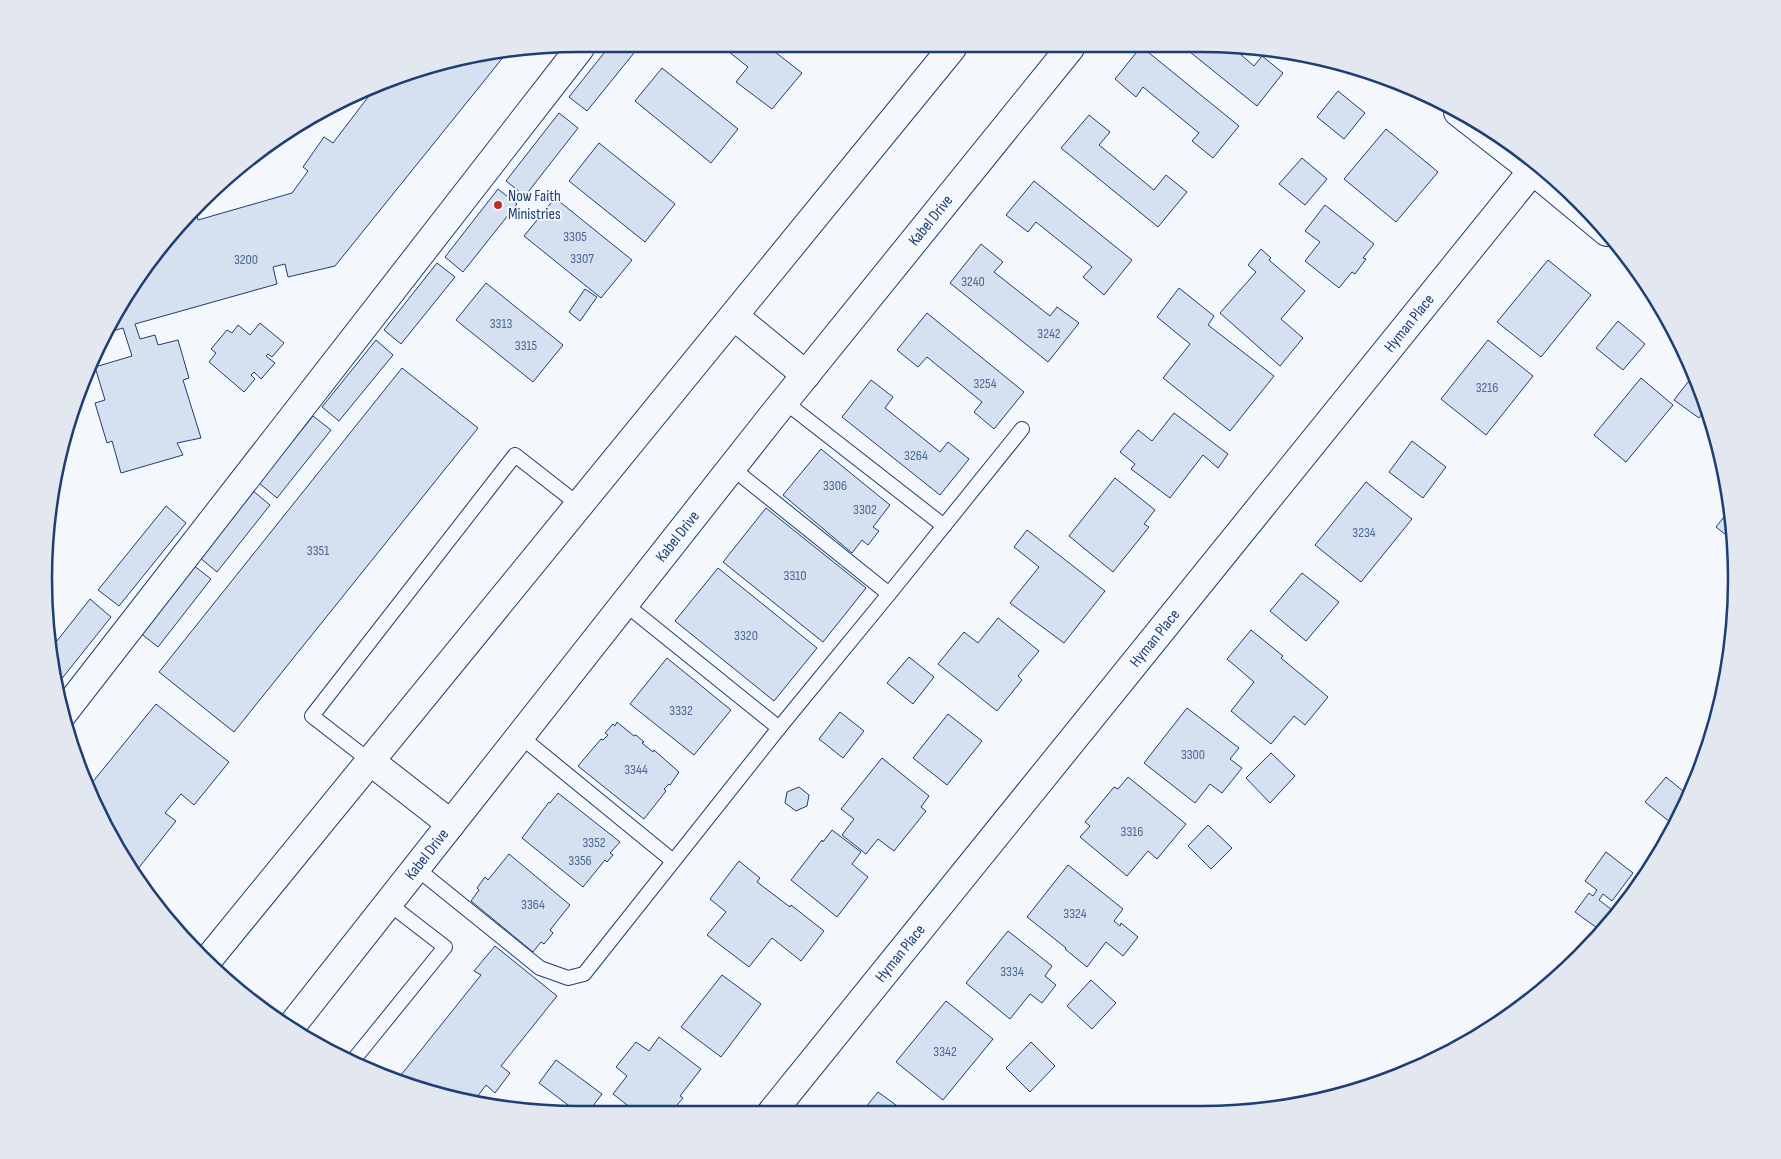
<svg xmlns="http://www.w3.org/2000/svg" width="1781" height="1159" font-family="'Sofia Sans Condensed',sans-serif">
  <rect width="100%" height="100%" fill="#f4f7fb"/>
  <g fill="#d5e0f0" stroke="#1d3f73">
    <polygon points="509,48 521,48 515,56 509,50 335,266 288,277 285,264 273,267 277,284 135,324 140,339 155,335 158,345 178,340 189,378 183,380 201,438 177,443 183,455 121,473 112,441 107,443 95,403 105,400 95,367 132,356 123,328 106,333 115,312 155,253 186,218 197,214 198,220 292,193 308,171 303,167 324,137 333,143 375,88 408,72"/>
    <polygon points="608,48 638,48 587,111 569,97"/>
    <polygon points="724,48 770,48 802,73 772,109 736,82 748,67"/>
    <polygon points="1140,48 1143,48 1239,126 1213,158 1192,141 1199,133 1143,87 1136,97 1115,79"/>
    <polygon points="1185,48 1233,48 1254,66 1262,56 1283,73 1257,106"/>
    <polygon points="662,68 738,129 711,163 635,101"/>
    <polygon points="1338,91 1365,113 1344,139 1317,117"/>
    <polygon points="559,113 578,128 525,196 506,181"/>
    <polygon points="1089,115 1110,132 1099,145 1154,190 1166,175 1187,192 1158,227 1061,148"/>
    <polygon points="1386,129 1438,172 1396,222 1344,179"/>
    <polygon points="599,143 675,204 645,242 569,181"/>
    <polygon points="1302,158 1327,179 1305,205 1279,184"/>
    <polygon points="1034,181 1132,260 1104,295 1083,277 1092,267 1036,222 1028,232 1006,215"/>
    <polygon points="498,189 517,204 463,272 445,257"/>
    <polygon points="555,198 632,260 601,298 524,236"/>
    <polygon points="1325,205 1374,244 1363,258 1366,259 1355,274 1352,272 1339,288 1305,261 1320,242 1305,231"/>
    <polygon points="981,244 1003,262 994,272 1050,316 1057,307 1079,323 1048,362 950,283"/>
    <polygon points="1261,249 1271,258 1269,260 1305,291 1281,319 1303,338 1280,366 1220,313 1256,272 1248,265"/>
    <polygon points="1548,260 1591,295 1541,357 1497,322"/>
    <polygon points="437,263 455,277 401,344 384,330"/>
    <polygon points="486,283 563,345 533,382 456,320"/>
    <polygon points="1179,288 1214,316 1208,325 1274,376 1230,431 1163,378 1190,344 1157,317"/>
    <polygon points="585,289 597,297 580,321 569,312"/>
    <polygon points="927,313 1024,392 994,429 974,412 982,402 927,357 918,367 897,350"/>
    <polygon points="1618,321 1645,344 1623,370 1596,348"/>
    <polygon points="260,323 284,343 272,357 268,354 266,356 275,363 261,379 254,372 251,375 255,379 244,392 209,362 216,353 211,349 227,330 232,333 238,325 250,335"/>
    <polygon points="376,340 393,355 339,421 322,407"/>
    <polygon points="1488,340 1533,376 1486,435 1441,399"/>
    <polygon points="402,368 478,428 234,732 159,672"/>
    <polygon points="1641,378 1673,405 1626,462 1594,435"/>
    <polygon points="871,380 893,397 885,408 940,452 948,442 969,459 940,495 842,417"/>
    <polygon points="1688,382 1700,391 1707,408 1699,418 1674,400"/>
    <polygon points="1174,413 1228,454 1218,468 1203,455 1170,498 1131,469 1135,464 1120,452 1138,430 1152,441"/>
    <polygon points="313,416 331,430 277,498 259,483"/>
    <polygon points="1412,441 1446,467 1423,498 1389,472"/>
    <polygon points="821,449 890,505 873,527 879,531 868,545 862,540 852,553 783,495"/>
    <polygon points="1115,478 1155,510 1144,524 1149,527 1113,572 1069,536"/>
    <polygon points="1366,482 1412,519 1361,582 1315,545"/>
    <polygon points="252,490 270,505 217,572 199,557"/>
    <polygon points="166,506 186,523 119,606 98,590"/>
    <polygon points="766,508 866,588 823,642 723,562"/>
    <polygon points="1730,509 1736,543 1716,527"/>
    <polygon points="1027,530 1105,591 1064,643 1010,603 1039,567 1014,547"/>
    <polygon points="193,565 211,579 158,647 139,632"/>
    <polygon points="718,568 817,648 774,701 675,621"/>
    <polygon points="1302,573 1339,602 1306,641 1270,611"/>
    <polygon points="90,599 111,617 56,686 49,651"/>
    <polygon points="998,618 1039,651 1018,676 1022,680 997,711 938,664 964,632 978,643"/>
    <polygon points="1251,630 1283,656 1281,658 1328,697 1305,725 1294,716 1271,744 1231,711 1254,682 1227,659"/>
    <polygon points="909,657 934,677 913,704 887,683"/>
    <polygon points="667,658 731,710 694,755 630,704"/>
    <polygon points="156,704 229,762 194,805 181,794 165,813 176,821 133,875 87,789"/>
    <polygon points="1187,708 1239,748 1230,759 1242,768 1222,793 1210,784 1195,803 1144,763"/>
    <polygon points="840,712 864,731 843,758 819,739"/>
    <polygon points="948,714 982,741 947,785 913,758"/>
    <polygon points="617,722 634,736 636,735 644,742 642,743 653,752 654,750 679,772 670,785 669,784 664,789 666,791 644,819 578,766 601,739 603,740 608,735 605,733 613,724 615,726"/>
    <polygon points="1271,753 1295,776 1270,803 1246,778"/>
    <polygon points="882,758 929,796 921,807 926,811 894,851 878,839 866,854 842,835 854,819 841,809"/>
    <polygon points="1128,777 1186,824 1157,859 1148,851 1127,876 1080,837 1090,826 1085,822 1114,787 1118,789"/>
    <polygon points="1666,777 1689,796 1675,826 1645,802"/>
    <polygon points="799,787 809,795 807,806 796,811 785,803 787,792"/>
    <polygon points="558,793 620,842 610,853 613,855 607,862 605,860 583,887 522,838 549,802 550,803"/>
    <polygon points="1208,825 1232,848 1211,869 1188,846"/>
    <polygon points="832,830 861,852 852,864 868,877 837,917 791,880 822,840 823,842"/>
    <polygon points="1606,852 1633,873 1612,901 1603,894 1599,900 1616,913 1622,905 1623,906 1604,933 1575,912 1589,893 1593,896 1597,890 1585,881"/>
    <polygon points="509,854 570,905 550,930 553,933 544,944 541,942 533,952 471,901 479,890 477,888 485,877 488,880"/>
    <polygon points="739,861 760,878 757,882 790,907 791,905 824,931 801,961 772,938 749,967 707,935 726,912 710,899"/>
    <polygon points="1068,865 1123,909 1114,921 1120,926 1121,923 1138,937 1123,956 1106,942 1087,967 1065,949 1066,948 1027,917"/>
    <polygon points="1008,931 1052,966 1045,976 1056,985 1042,1003 1030,994 1010,1019 966,983"/>
    <polygon points="495,946 557,996 501,1066 510,1073 495,1093 486,1085 474,1101 397,1080 481,975 474,971"/>
    <polygon points="722,975 761,1004 721,1057 681,1027"/>
    <polygon points="1091,980 1116,1003 1092,1029 1067,1006"/>
    <polygon points="946,1001 993,1039 943,1100 896,1062"/>
    <polygon points="659,1037 701,1069 680,1096 683,1098 672,1111 635,1111 613,1094 627,1076 616,1067 636,1042 649,1051"/>
    <polygon points="1031,1042 1055,1066 1030,1092 1006,1068"/>
    <polygon points="556,1060 602,1094 589,1111 576,1111 539,1083"/>
    <polygon points="878,1092 907,1113 862,1112"/>
  </g>
  <g fill="none" stroke-linecap="round" stroke-linejoin="round">
    <g stroke="#1d3f73" stroke-width="16">
      <g id="lane">
        <polyline points="785,402 944,526"/>
        <polyline points="732,468 889,594"/>
        <polyline points="625,604 779,728"/>
        <polyline points="520,736 673,861"/>
        <polyline points="370,761 312,716 515,455 579,505"/>
        <polyline points="416,868 540,968 568,978 584,974 779,728 889,594 1022,429"/>
        <polyline points="351,1063 445,947 388,903"/>
      </g>
    </g>
    <g stroke="#1d3f73" stroke-width="30">
      <g id="street">
        <polyline points="1458,112 1532,170 1607,232"/>
        <polyline points="61,716 580,48"/>
        <path id="s1" d="M 772,1112 L 1537,165"/>
      </g>
    </g>
    <g stroke="#1d3f73" stroke-width="30">
      <g id="secondary">
        <polyline points="734,316 806,375"/>
        <polyline points="370,761 451,824"/>
        <polyline points="207,961 952,48"/>
        <path id="s2" d="M 290,1028 L 774,414 L 1070,48"/>
      </g>
    </g>
    <use href="#lane" stroke="#f4f7fb" stroke-width="14"/>
    <use href="#street" stroke="#f4f7fb" stroke-width="28"/>
    <use href="#secondary" stroke="#f4f7fb" stroke-width="28"/>
  </g>
  <circle fill="#c62828" stroke="#f4f7fb" stroke-width="2" cx="498" cy="205" r="5"/>
  <g text-anchor="middle" dominant-baseline="central" stroke-width="4" stroke-linejoin="round" paint-order="stroke">
    <g font-size="14" fill="#4b6792">
      <text x="575" y="236">3305</text>
      <text x="582" y="258">3307</text>
      <text x="246" y="259">3200</text>
      <text x="973" y="281">3240</text>
      <text x="501" y="323">3313</text>
      <text x="1049" y="333">3242</text>
      <text x="526" y="345">3315</text>
      <text x="985" y="383">3254</text>
      <text x="1487" y="387">3216</text>
      <text x="916" y="455">3264</text>
      <text x="835" y="485">3306</text>
      <text x="865" y="509">3302</text>
      <text x="1364" y="532">3234</text>
      <text x="318" y="550">3351</text>
      <text x="795" y="575">3310</text>
      <text x="746" y="635">3320</text>
      <text x="681" y="710">3332</text>
      <text x="1193" y="754">3300</text>
      <text x="636" y="769">3344</text>
      <text x="1132" y="831">3316</text>
      <text x="594" y="842">3352</text>
      <text x="580" y="860">3356</text>
      <text x="533" y="904">3364</text>
      <text x="1075" y="913">3324</text>
      <text x="1012" y="971">3334</text>
      <text x="945" y="1051">3342</text>
    </g>
    <g font-size="16" fill="#1d3f73" stroke="#f4f7fb" text-anchor="start">
      <text x="508" y="196">Now Faith<tspan x="508" dy="18">Ministries</tspan></text>
    </g>
    <g font-size="16" fill="#1d3f73" stroke="#f4f7fb">
      <text stroke="none"><textPath href="#s2" startOffset="1031">Kabel Drive</textPath></text>
      <text stroke="none"><textPath href="#s1" startOffset="1014">Hyman Place</textPath></text>
      <text stroke="none"><textPath href="#s2" startOffset="626">Kabel Drive</textPath></text>
      <text stroke="none"><textPath href="#s1" startOffset="609">Hyman Place</textPath></text>
      <text stroke="none"><textPath href="#s2" startOffset="221">Kabel Drive</textPath></text>
      <text stroke="none"><textPath href="#s1" startOffset="204">Hyman Place</textPath></text>
    </g>
  </g>
  <path d="M0 0H1781V1159H0ZM579 52H1201A527 527 0 0 1 1728 579V579A527 527 0 0 1 1201 1106H579A527 527 0 0 1 52 579V579A527 527 0 0 1 579 52Z" fill="#e3e8f0" fill-rule="evenodd"/>
  <path fill="none" stroke="#1d3f73" stroke-width="2.5" d="M579 52H1201A527 527 0 0 1 1728 579V579A527 527 0 0 1 1201 1106H579A527 527 0 0 1 52 579V579A527 527 0 0 1 579 52Z"/>
</svg>
